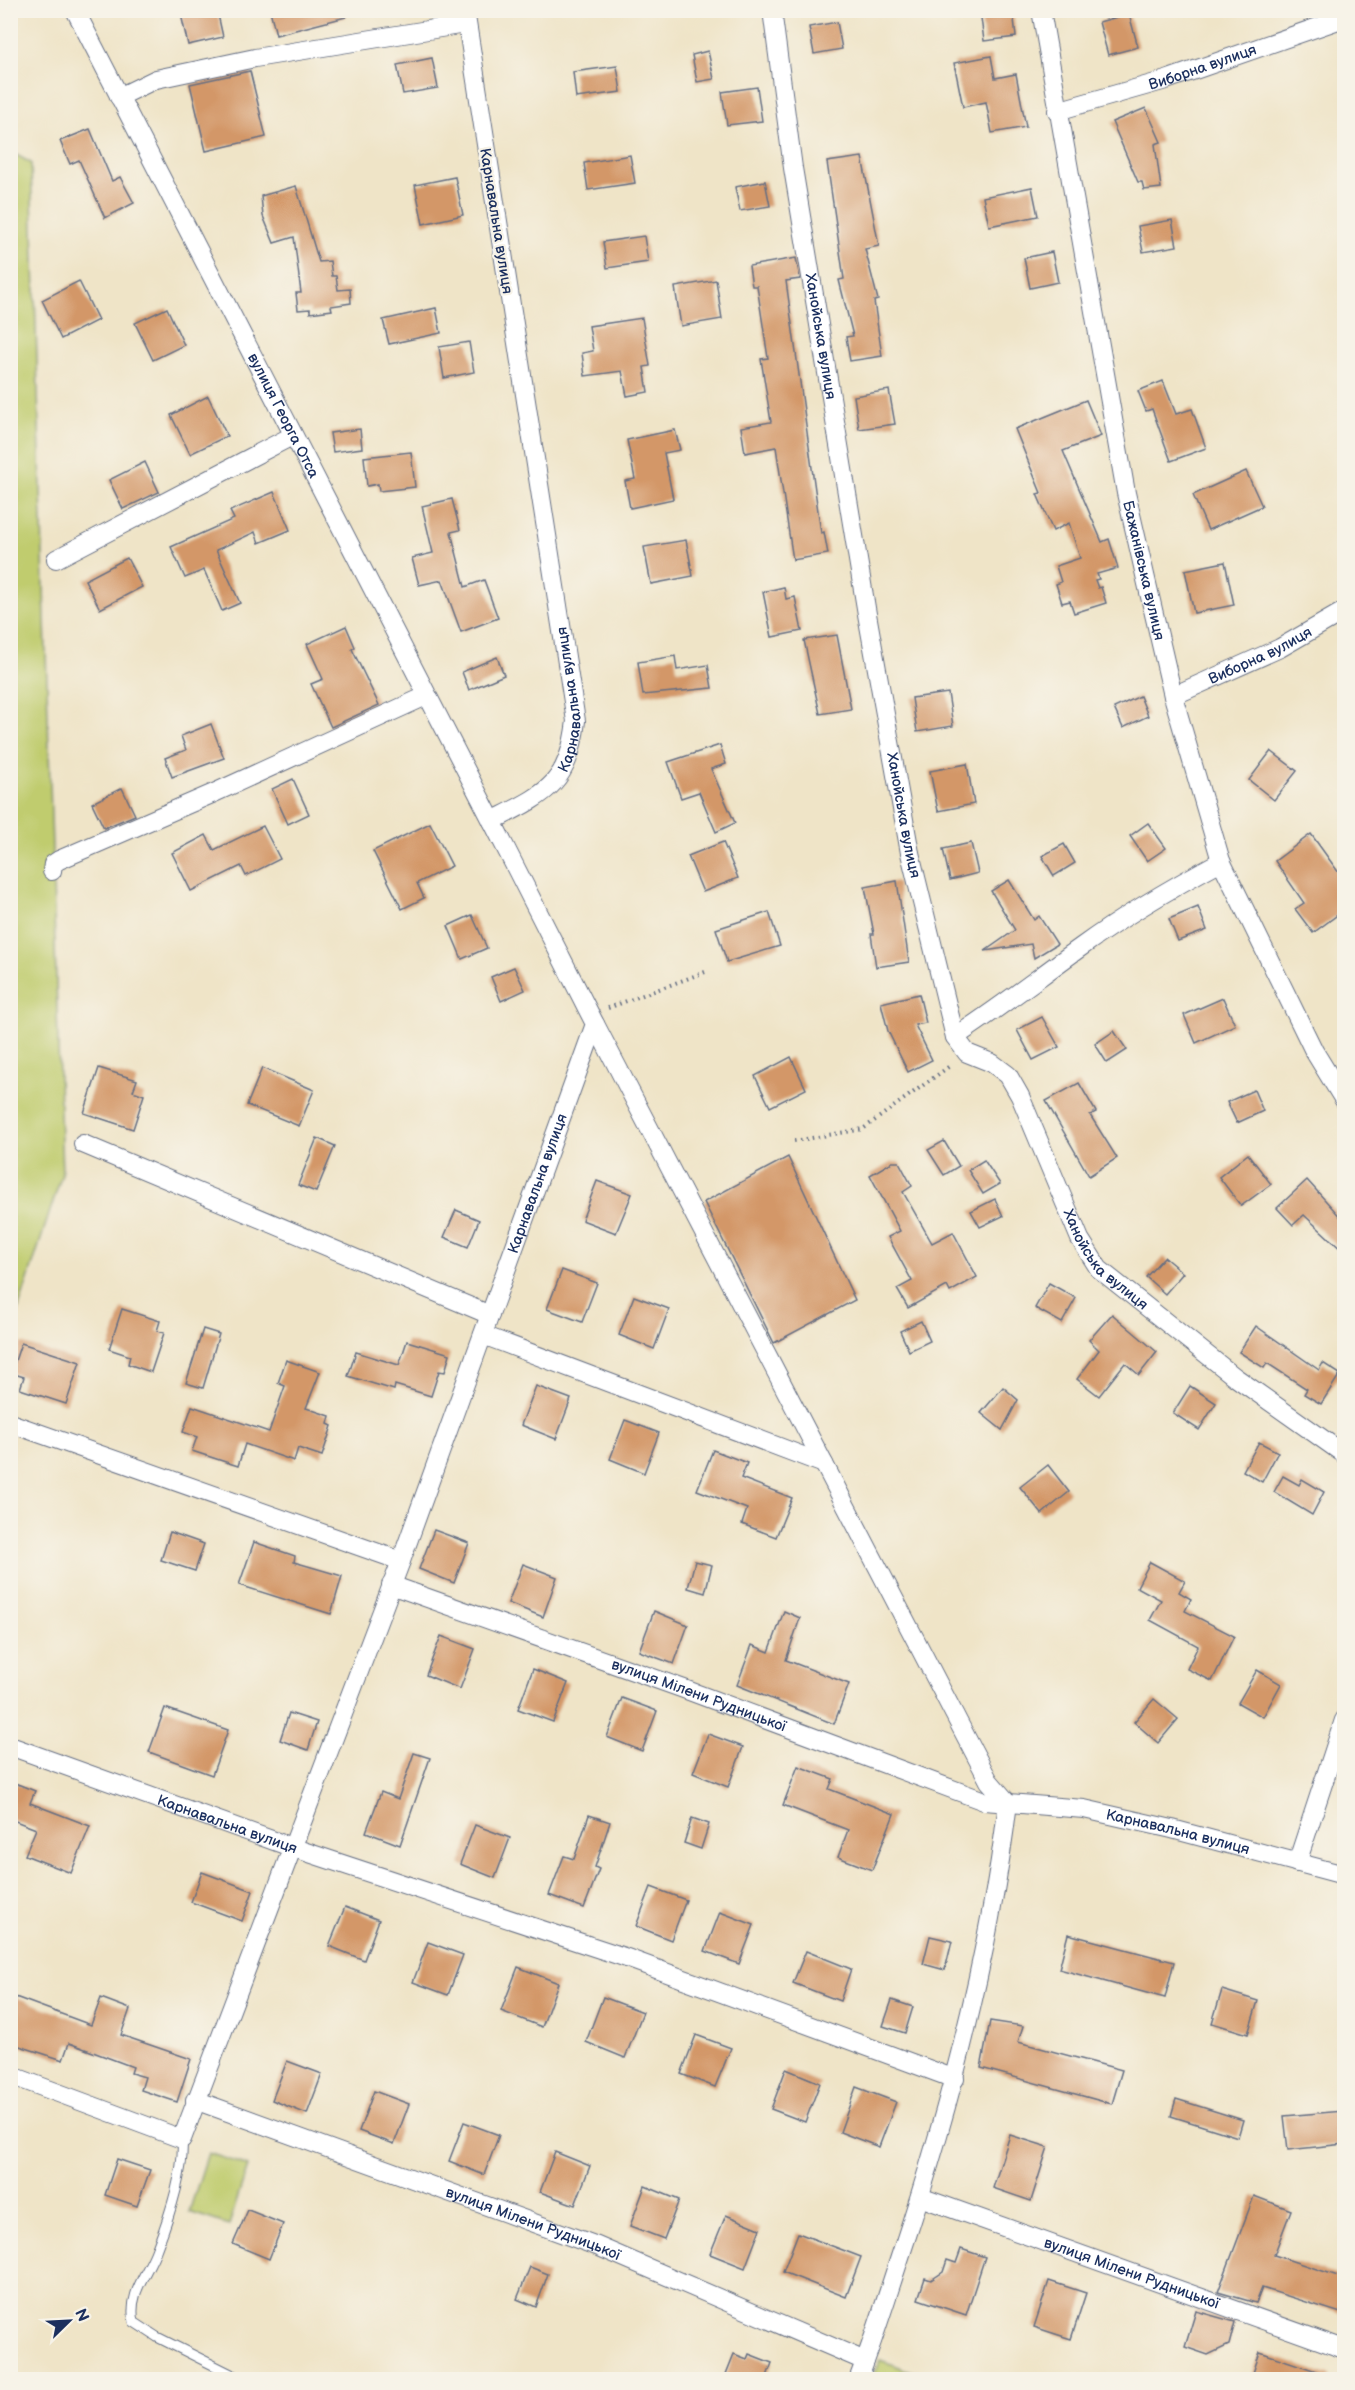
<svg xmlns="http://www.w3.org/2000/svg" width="1355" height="2390" font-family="'Balsamiq Sans',sans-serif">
  <rect width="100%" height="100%" fill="#f7f3e8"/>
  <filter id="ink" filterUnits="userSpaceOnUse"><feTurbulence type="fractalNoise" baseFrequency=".0167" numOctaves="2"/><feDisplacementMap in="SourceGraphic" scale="12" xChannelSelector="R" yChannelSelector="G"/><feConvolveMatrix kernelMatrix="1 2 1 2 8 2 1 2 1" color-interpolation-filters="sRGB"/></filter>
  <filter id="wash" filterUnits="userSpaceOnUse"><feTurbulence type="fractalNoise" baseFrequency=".008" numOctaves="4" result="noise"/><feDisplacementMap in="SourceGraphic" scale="24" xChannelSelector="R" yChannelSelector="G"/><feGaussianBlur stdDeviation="1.35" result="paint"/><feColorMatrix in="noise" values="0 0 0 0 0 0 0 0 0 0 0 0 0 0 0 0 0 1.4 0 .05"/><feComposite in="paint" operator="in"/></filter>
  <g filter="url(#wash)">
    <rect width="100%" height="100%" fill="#efe4c7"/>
    <g fill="#c0cc6e" stroke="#6e7e66" stroke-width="1.5">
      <polygon points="11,152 31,163 62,1174 11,1332"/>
      <polygon points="208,2153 248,2166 229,2225 189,2212"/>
      <polygon points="880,2360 933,2379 871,2379"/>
    </g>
    <g id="blocks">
      <g fill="#d39768">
        <polygon points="180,10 217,10 223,37 188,45"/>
        <polygon points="270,10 345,10 346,17 276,35"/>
        <polygon points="980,10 1013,10 1016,37 984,41"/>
        <polygon points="1129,14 1138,47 1108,55 1099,22"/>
        <polygon points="837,22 842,49 814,54 809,27"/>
        <polygon points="708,51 714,79 697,82 692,55"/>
        <polygon points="991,56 995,78 1016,74 1026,127 992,133 986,102 963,107 954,63"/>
        <polygon points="432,58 438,88 403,94 397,65"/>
        <polygon points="617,66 621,92 576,98 573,72"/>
        <polygon points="250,71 266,137 206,151 190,84"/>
        <polygon points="757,87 762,121 727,125 722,92"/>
        <polygon points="1146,108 1161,142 1155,144 1161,188 1144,190 1142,182 1138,182 1112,122"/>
        <polygon points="90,129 112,181 120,177 134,203 105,218 79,160 70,164 60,141"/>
        <polygon points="630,155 635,183 588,190 584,163"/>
        <polygon points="862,157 879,246 865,249 878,300 874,301 882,356 850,361 846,337 853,336 839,280 844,279 827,162"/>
        <polygon points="455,177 463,215 423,224 415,185"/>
        <polygon points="765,181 770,206 740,211 735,187"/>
        <polygon points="296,186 319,262 330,261 332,276 336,276 338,290 350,289 351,303 331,306 332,310 310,313 310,309 298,310 296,293 301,293 294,237 274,243 263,216 261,196"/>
        <polygon points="1032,187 1038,216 989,226 983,197"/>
        <polygon points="1172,220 1177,246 1143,252 1138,226"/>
        <polygon points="644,236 648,262 607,268 603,242"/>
        <polygon points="1052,252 1058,282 1030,288 1024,258"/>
        <polygon points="796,258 800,279 786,281 821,533 824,532 828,554 793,560 776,447 745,453 741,427 771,422 761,359 768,358 757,286 752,286 749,266"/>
        <polygon points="716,280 722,319 681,326 675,287"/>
        <polygon points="79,281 98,320 61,339 42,300"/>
        <polygon points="167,308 184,345 153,360 135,323"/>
        <polygon points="436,308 441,333 389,344 383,320"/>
        <polygon points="642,318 650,366 644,367 648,392 627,396 622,371 585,376 582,353 593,351 589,326"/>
        <polygon points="469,342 474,372 444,378 439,347"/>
        <polygon points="1163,381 1176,414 1192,409 1206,448 1171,461 1152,409 1146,411 1138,391"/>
        <polygon points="889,390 895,424 859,429 854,396"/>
        <polygon points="208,396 227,436 190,454 171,415"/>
        <polygon points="1086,400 1101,436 1063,451 1102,542 1109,539 1118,568 1097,574 1099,579 1095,580 1098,588 1101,587 1106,603 1074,613 1070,601 1062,603 1056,584 1061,582 1056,566 1080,558 1069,523 1053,531 1037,494 1041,493 1015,429"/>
        <polygon points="360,429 362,448 333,452 330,433"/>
        <polygon points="675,430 680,450 664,453 673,499 630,508 625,481 635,479 627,440"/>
        <polygon points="411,452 415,487 379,491 378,484 367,486 364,457"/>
        <polygon points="145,462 159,492 123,509 109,480"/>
        <polygon points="1246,471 1262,506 1208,530 1193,495"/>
        <polygon points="274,492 290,530 259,543 255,532 216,550 240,603 222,611 204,570 185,578 171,547 234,519 230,511"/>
        <polygon points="452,499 460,530 451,532 465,587 484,580 498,618 461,632 442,580 419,585 412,558 433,553 422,506"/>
        <polygon points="686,540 693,576 651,584 644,547"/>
        <polygon points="127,558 142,587 100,609 85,580"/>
        <polygon points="1225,562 1234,605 1194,613 1185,570"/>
        <polygon points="784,587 786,599 795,597 802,631 772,637 763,592"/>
        <polygon points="346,626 355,647 352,649 379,705 331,727 311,684 323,679 307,644"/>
        <polygon points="837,635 851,709 820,714 804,640"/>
        <polygon points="675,656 677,670 708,665 712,688 643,695 638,662"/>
        <polygon points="497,657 504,675 469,690 462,672"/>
        <polygon points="948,693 953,726 917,732 912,698"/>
        <polygon points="1140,696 1148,716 1123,728 1114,708"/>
        <polygon points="211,724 224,758 172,777 165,758 186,750 181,736"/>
        <polygon points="720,745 726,764 711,769 735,823 716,832 699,792 681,798 668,762"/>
        <polygon points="1271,751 1297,771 1274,800 1249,780"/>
        <polygon points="967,764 974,804 938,811 930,771"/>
        <polygon points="293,779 309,814 288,824 272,789"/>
        <polygon points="122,788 135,815 104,828 92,803"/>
        <polygon points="430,823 452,866 417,883 424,898 402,909 373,851"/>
        <polygon points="1148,823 1166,848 1147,861 1130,836"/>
        <polygon points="263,826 280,859 246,876 241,866 191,891 172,853 206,835 214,850"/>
        <polygon points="1311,834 1344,880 1344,910 1313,933 1295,909 1304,903 1275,861"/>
        <polygon points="723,842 738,878 703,892 688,856"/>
        <polygon points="971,843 978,873 950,880 943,849"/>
        <polygon points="1064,844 1075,863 1054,876 1042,856"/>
        <polygon points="1009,880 1034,920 1039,916 1057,944 1034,958 1031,944 985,951 1015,930 991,891"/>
        <polygon points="897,881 909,962 876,967 871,934 874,934 865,887"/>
        <polygon points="1198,907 1207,930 1178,941 1169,919"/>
        <polygon points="769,912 780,946 727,962 716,929"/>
        <polygon points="472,915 487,948 462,959 448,926"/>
        <polygon points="514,967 525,990 501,1001 491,977"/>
        <polygon points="919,994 926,1023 915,1025 932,1060 908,1072 888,1031 881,1003"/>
        <polygon points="1223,998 1235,1025 1196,1043 1184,1015"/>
        <polygon points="1042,1017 1059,1047 1033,1060 1017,1030"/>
        <polygon points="1114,1031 1127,1050 1107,1063 1095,1044"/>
        <polygon points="791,1057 806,1089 770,1107 755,1076"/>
        <polygon points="99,1068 137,1080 133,1091 144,1095 133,1129 84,1113"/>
        <polygon points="262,1068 314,1090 299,1126 247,1105"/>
        <polygon points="1079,1083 1096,1112 1090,1115 1117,1158 1089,1176 1046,1101"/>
        <polygon points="1254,1090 1263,1111 1237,1123 1227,1102"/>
        <polygon points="317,1138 335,1146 316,1192 298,1185"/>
        <polygon points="944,1141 959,1166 944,1175 928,1150"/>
        <polygon points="1248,1154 1271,1184 1241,1206 1219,1177"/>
        <polygon points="788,1157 855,1300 774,1343 704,1202"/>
        <polygon points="984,1160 1000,1184 983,1194 968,1170"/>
        <polygon points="892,1162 899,1162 912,1186 903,1192 932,1243 953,1232 977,1277 950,1292 947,1286 908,1308 897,1289 912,1281 888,1237 900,1231 870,1175"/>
        <polygon points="1307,1180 1344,1221 1344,1252 1304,1215 1293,1225 1277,1208"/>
        <polygon points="597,1181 632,1194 616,1233 582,1220"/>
        <polygon points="995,1199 1003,1216 980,1227 971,1211"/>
        <polygon points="456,1210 479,1220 468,1247 444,1237"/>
        <polygon points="1164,1257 1183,1273 1165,1294 1146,1277"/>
        <polygon points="562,1270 597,1283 582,1322 547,1309"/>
        <polygon points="1049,1283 1076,1298 1062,1323 1035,1308"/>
        <polygon points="634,1296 669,1309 654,1349 619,1335"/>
        <polygon points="122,1309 160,1321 157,1331 164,1333 151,1372 128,1364 130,1356 109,1349"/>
        <polygon points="1112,1314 1157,1352 1139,1375 1125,1363 1099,1396 1077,1379 1099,1350 1089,1340"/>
        <polygon points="921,1321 930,1341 909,1351 900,1331"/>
        <polygon points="1256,1326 1319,1370 1323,1363 1340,1374 1321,1404 1304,1394 1307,1389 1267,1363 1264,1368 1239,1352"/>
        <polygon points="203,1329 219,1334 203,1388 186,1383"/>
        <polygon points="407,1341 450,1354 445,1372 439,1371 431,1396 395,1385 394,1390 348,1376 356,1352 399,1365"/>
        <polygon points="21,1343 80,1362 66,1404 20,1389 24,1377 11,1373"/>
        <polygon points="286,1360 320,1372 306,1408 330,1416 328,1424 332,1426 322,1456 298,1448 294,1461 245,1444 238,1466 192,1451 197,1437 183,1432 192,1406 269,1432 285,1386 278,1383"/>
        <polygon points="536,1386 571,1399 556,1439 521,1425"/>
        <polygon points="1190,1386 1216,1403 1199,1430 1173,1413"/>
        <polygon points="1003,1387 1018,1400 1002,1430 981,1413"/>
        <polygon points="625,1420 659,1433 644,1473 610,1459"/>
        <polygon points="1259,1442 1278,1452 1262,1482 1243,1471"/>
        <polygon points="713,1450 747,1463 741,1478 792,1498 776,1537 742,1524 747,1509 697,1490"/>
        <polygon points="1048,1465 1069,1492 1042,1514 1020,1487"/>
        <polygon points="1283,1476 1299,1485 1302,1479 1324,1492 1312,1515 1274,1492"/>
        <polygon points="434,1530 469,1543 454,1583 419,1569"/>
        <polygon points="170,1532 204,1544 195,1571 161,1560"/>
        <polygon points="254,1542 295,1556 294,1562 342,1576 331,1614 239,1585"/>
        <polygon points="695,1561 712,1565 705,1593 688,1588"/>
        <polygon points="1150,1562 1185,1581 1179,1592 1191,1599 1185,1611 1234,1636 1212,1681 1187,1669 1198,1646 1150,1620 1161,1600 1137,1587"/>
        <polygon points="523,1564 557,1577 543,1617 508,1603"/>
        <polygon points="654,1611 688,1625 674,1664 639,1651"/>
        <polygon points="784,1611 800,1618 786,1660 849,1684 834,1724 737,1685 752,1645 769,1652"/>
        <polygon points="441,1636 475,1649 460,1689 426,1675"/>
        <polygon points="533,1669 568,1683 553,1722 518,1709"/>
        <polygon points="1257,1670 1281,1684 1263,1717 1238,1703"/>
        <polygon points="622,1698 657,1711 642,1751 607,1737"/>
        <polygon points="1154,1699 1178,1719 1158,1743 1134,1722"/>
        <polygon points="165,1708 228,1730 212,1775 149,1752"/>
        <polygon points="289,1713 317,1722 308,1750 280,1740"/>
        <polygon points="708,1734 743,1747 728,1787 693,1773"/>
        <polygon points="414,1753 430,1758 400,1845 366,1832 381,1792 398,1799"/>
        <polygon points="798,1766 833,1779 829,1789 894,1814 872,1870 838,1857 848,1830 783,1805"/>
        <polygon points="10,1781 35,1791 30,1803 90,1826 71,1873 25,1855 36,1829 10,1819"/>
        <polygon points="589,1815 610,1822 595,1867 599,1869 584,1908 549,1895 564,1856 574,1859"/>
        <polygon points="692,1818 709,1824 701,1849 684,1843"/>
        <polygon points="475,1825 510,1838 495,1878 460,1864"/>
        <polygon points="202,1872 253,1891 242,1921 191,1902"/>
        <polygon points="651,1887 686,1900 671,1940 636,1926"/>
        <polygon points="345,1907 379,1920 364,1960 329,1946"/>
        <polygon points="720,1912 754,1925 739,1964 705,1951"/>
        <polygon points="1068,1934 1174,1962 1165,1998 1059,1969"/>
        <polygon points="930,1936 952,1941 945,1970 923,1964"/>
        <polygon points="428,1942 463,1955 448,1995 413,1982"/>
        <polygon points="806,1951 851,1969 840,2001 793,1983"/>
        <polygon points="518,1967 558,1983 542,2027 501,2011"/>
        <polygon points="1222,1990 1258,2001 1248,2034 1212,2023"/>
        <polygon points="10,1995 91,2025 101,1998 130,2009 121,2035 191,2059 177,2102 141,2090 145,2077 131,2073 133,2067 69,2043 63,2060 10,2043"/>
        <polygon points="603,1997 643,2012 625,2058 586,2042"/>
        <polygon points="892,2000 913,2007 905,2033 883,2026"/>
        <polygon points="990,2021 1023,2026 1018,2042 1122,2070 1112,2104 981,2068"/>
        <polygon points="696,2035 731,2048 715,2087 681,2074"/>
        <polygon points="287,2061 322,2074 307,2114 272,2100"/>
        <polygon points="786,2069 820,2083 805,2122 771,2109"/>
        <polygon points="856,2087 896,2102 879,2147 840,2132"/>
        <polygon points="374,2091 409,2104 394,2144 359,2131"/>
        <polygon points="1176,2099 1243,2120 1238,2137 1171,2116"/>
        <polygon points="1344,2111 1344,2144 1288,2150 1284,2116"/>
        <polygon points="464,2122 499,2135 484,2175 449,2161"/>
        <polygon points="1010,2135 1048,2147 1031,2201 993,2188"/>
        <polygon points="555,2152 590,2166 575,2205 540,2192"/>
        <polygon points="117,2159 150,2170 137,2206 105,2195"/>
        <polygon points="645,2186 679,2200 664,2239 630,2226"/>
        <polygon points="1254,2196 1291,2210 1274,2255 1344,2278 1344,2314 1262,2288 1256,2303 1218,2292"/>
        <polygon points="248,2210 283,2224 269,2259 233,2244"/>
        <polygon points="726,2215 760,2229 745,2268 710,2254"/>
        <polygon points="798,2233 861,2257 846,2297 783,2272"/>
        <polygon points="961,2249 985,2257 966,2315 918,2299 925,2278 931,2280 943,2272 947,2260 956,2263"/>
        <polygon points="530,2267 548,2274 536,2307 517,2299"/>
        <polygon points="1049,2281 1086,2293 1071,2339 1034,2327"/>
        <polygon points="1196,2311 1235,2322 1229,2345 1208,2355 1185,2347"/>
        <polygon points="1260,2352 1331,2376 1331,2379 1251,2379"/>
        <polygon points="734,2354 747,2359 749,2354 772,2363 766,2379 724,2379"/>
      </g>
    </g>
  </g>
  <g filter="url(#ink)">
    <use href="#blocks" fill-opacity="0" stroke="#656e83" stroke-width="1.5"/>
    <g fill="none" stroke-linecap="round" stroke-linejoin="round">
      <g stroke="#656e83" stroke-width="11">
        <path id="service" d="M 182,2139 C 185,2171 169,2217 157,2248 C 148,2274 128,2292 134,2322 L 157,2337 L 243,2380"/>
      </g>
      <g stroke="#656e83" stroke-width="20">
        <g id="minor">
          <path id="s1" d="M 75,10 L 492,821"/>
          <path id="s2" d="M 772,10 L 793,168 L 867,614 L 910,853 L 955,1037 L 967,1053 L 992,1063 L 1008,1075 L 1020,1096 L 1080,1239 L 1099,1269 L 1235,1377 L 1344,1454"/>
          <path id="s3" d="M 1041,10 L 1126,493 L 1173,696 L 1221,861 L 1314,1051 L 1344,1100"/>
          <polyline points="119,97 156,79 255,58 465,24"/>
          <path id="s4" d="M 1057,111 L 1166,80 L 1344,18"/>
          <polyline points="56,559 292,436"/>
          <path id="s5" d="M 1173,696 L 1280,648 L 1344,611"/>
          <polyline points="52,871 53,864 59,860 214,793 426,696"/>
          <polyline points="595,1024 989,1781 1008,1803"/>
          <path d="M 955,1037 C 998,1009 1039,977 1081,947 C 1125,915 1173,887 1221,861"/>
          <polyline points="83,1144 490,1315"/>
          <polyline points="483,1335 824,1464"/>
          <polyline points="10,1423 401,1561"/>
          <path id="s6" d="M 391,1585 L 684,1689 L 984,1801 L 1084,1809 L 1172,1829 L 1344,1875"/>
          <path id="s7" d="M 10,1746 L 291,1847 L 624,1957 L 955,2079"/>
          <polyline points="1297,1863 1344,1720"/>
          <path id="s8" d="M 10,2075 L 182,2139 L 401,1561 L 595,1024 L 492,821 C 546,793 568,786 576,721 L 465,10"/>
          <path id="s9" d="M 195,2100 L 597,2246 L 865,2361"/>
          <path id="s10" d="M 920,2197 L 1344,2349"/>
          <path d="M 858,2380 C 874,2339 887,2296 901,2254 C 950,2107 989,1957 1008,1803"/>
        </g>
      </g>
      <g stroke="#656e83" stroke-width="4" stroke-dasharray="1.5 4.5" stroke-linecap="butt">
        <polyline points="608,1008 705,972"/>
        <polyline points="794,1141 863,1129 951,1065"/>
      </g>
      <use href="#service" stroke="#fff" stroke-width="9"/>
      <use href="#minor" stroke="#fff" stroke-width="18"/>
    </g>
  </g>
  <g text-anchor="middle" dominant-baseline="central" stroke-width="4.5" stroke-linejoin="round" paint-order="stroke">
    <g font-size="15" fill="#1b2f5e" stroke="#f7f3e8">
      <text stroke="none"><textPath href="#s4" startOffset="152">Виборна вулиця</textPath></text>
      <text transform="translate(496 221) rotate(81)">Карнавальна вулиця</text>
      <text stroke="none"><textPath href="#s2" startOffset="330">Ханойська вулиця</textPath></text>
      <text stroke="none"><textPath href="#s1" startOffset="456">вулиця Георга Отса</textPath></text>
      <text stroke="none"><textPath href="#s3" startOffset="570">Бажанівська вулиця</textPath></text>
      <text stroke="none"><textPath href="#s5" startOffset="96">Виборна вулиця</textPath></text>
      <text stroke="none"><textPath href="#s8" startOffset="1761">Карнавальна вулиця</textPath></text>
      <text stroke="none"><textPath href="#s2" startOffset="816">Ханойська вулиця</textPath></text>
      <text stroke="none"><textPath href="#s8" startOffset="1203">Карнавальна вулиця</textPath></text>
      <text stroke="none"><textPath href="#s2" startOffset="1322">Ханойська вулиця</textPath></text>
      <text stroke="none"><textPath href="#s6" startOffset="327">вулиця Мілени Рудницької</textPath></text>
      <text stroke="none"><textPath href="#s7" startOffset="231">Карнавальна вулиця</textPath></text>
      <text stroke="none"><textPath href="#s6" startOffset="828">Карнавальна вулиця</textPath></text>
      <text stroke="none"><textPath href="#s9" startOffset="360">вулиця Мілени Рудницької</textPath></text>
      <text stroke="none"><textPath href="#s10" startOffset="225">вулиця Мілени Рудницької</textPath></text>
    </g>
  </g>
  <rect width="1355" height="2390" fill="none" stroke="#f7f3e8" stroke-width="36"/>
  <g transform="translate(69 2321) rotate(66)" stroke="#f7f3e8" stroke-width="4.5" paint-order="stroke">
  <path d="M0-4.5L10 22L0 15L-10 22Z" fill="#1b2f5e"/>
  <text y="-9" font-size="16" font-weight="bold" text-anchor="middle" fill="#1b2f5e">N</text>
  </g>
</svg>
